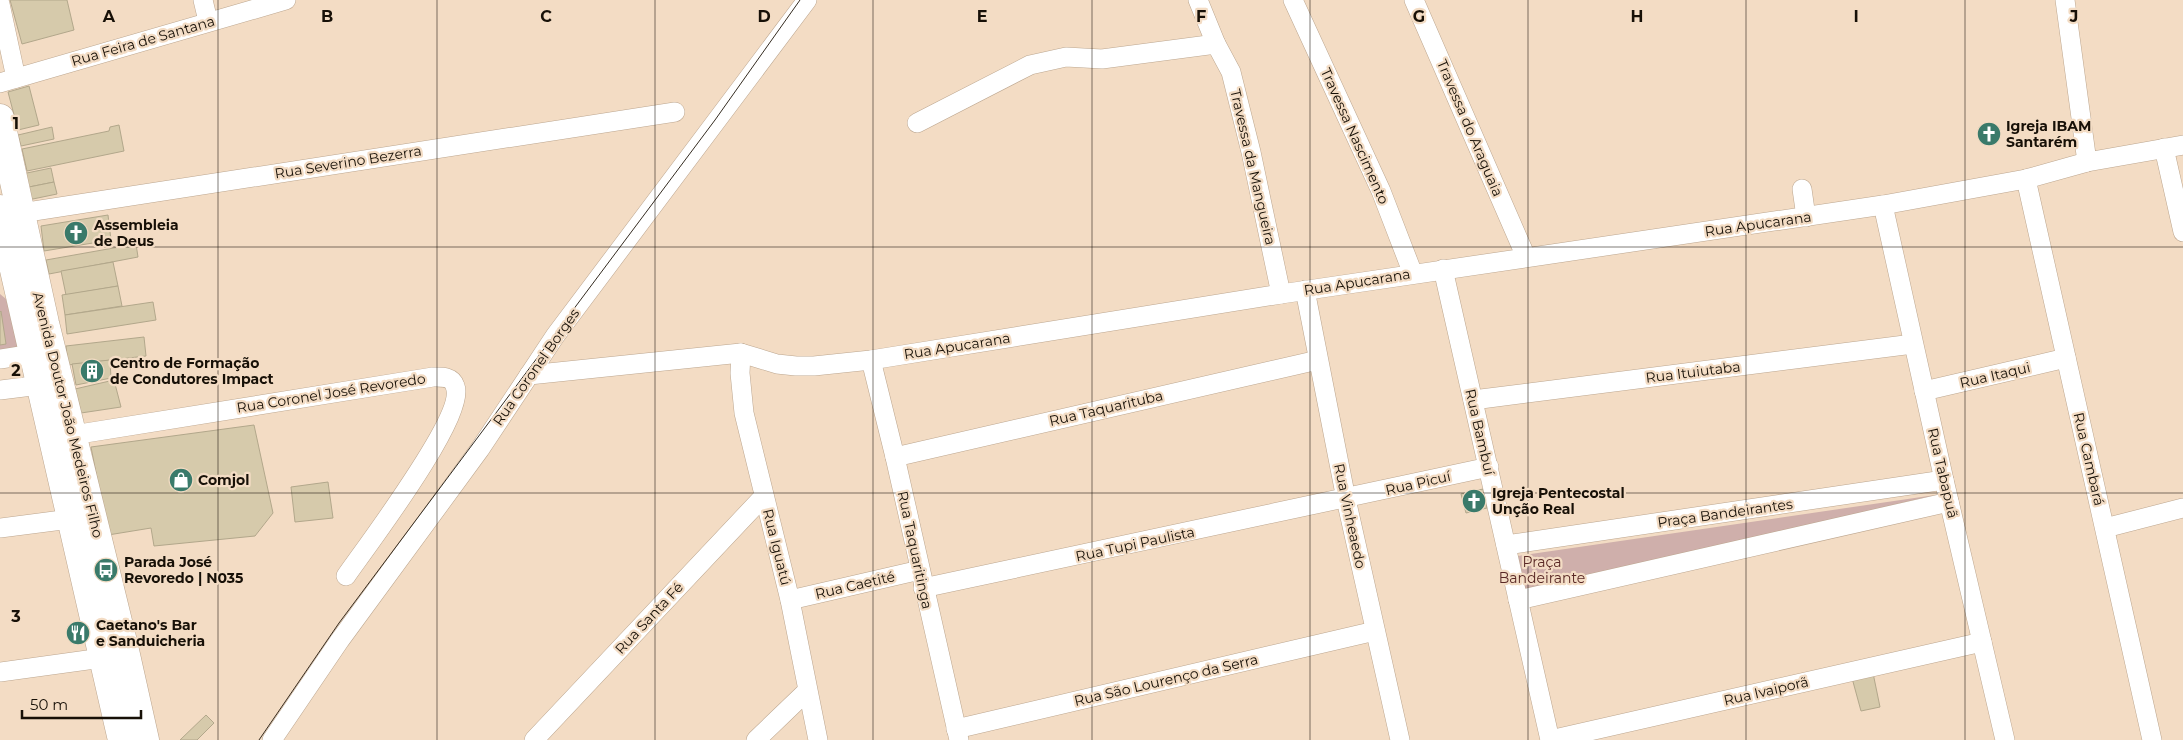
<svg xmlns="http://www.w3.org/2000/svg" width="2183" height="740" font-family="Montserrat,sans-serif">
  <rect width="100%" height="100%" fill="#f3dcc4"/>
  <g fill="#cfafab">
    <polygon points="0,294 6,299 19,342 15,350 0,351"/>
    <polygon points="1935,495 1525,592 1518,556"/>
  </g>
  <g fill="#d6caab" stroke="#b2a78b">
    <polygon points="10,0 67,0 74,30 22,44"/>
    <polygon points="29,86 39,125 18,130 8,92"/>
    <polygon points="119,125 124,151 27,171 22,149 109,131 110,127"/>
    <polygon points="52,127 54,139 21,146 18,135"/>
    <polygon points="51,168 54,182 24,188 22,174"/>
    <polygon points="54,182 57,194 28,200 24,188"/>
    <polygon points="108,215 111,240 44,251 41,226"/>
    <polygon points="136,244 138,257 49,274 46,260"/>
    <polygon points="113,262 118,286 66,295 61,271"/>
    <polygon points="118,286 122,306 65,315 62,295"/>
    <polygon points="153,302 156,320 67,334 65,315"/>
    <polygon points="1,311 6,344 0,345 0,312"/>
    <polygon points="144,337 146,356 68,365 66,346"/>
    <polygon points="110,360 111,378 76,385 72,364"/>
    <polygon points="114,380 121,407 81,413 75,389"/>
    <polygon points="254,425 273,513 255,536 154,546 151,528 108,535 91,447"/>
    <polygon points="328,482 333,518 295,522 291,487"/>
    <polygon points="1483,489 1487,508 1466,513 1461,494"/>
    <polygon points="1873,673 1880,707 1861,711 1852,678"/>
    <polygon points="206,715 214,723 197,740 180,740"/>
  </g>
  <g fill="none" stroke-linecap="round" stroke-linejoin="round">
    <g stroke="#bca68f" stroke-width="20">
      <g id="minor">
        <polyline points="203,0 208,21"/>
        <polyline points="1198,0 1216,44 1231,72 1251,152 1281,294"/>
        <polyline points="1293,0 1381,191 1413,274"/>
        <polyline points="1414,0 1526,257"/>
        <polyline points="2065,0 2087,162"/>
        <polyline points="0,4 16,78"/>
        <polyline points="0,83 286,0"/>
        <polyline points="917,123 1030,65 1066,57 1102,59 1216,44"/>
        <polyline points="2164,148 2183,232"/>
        <polyline points="2026,179 2152,740"/>
        <polyline points="1802,189 1806,217"/>
        <polyline points="1883,205 1944,480 2005,740"/>
        <polyline points="21,213 675,112"/>
        <polyline points="1443,269 1550,740"/>
        <polyline points="1305,290 1346,499 1400,740"/>
        <polyline points="741,353 740,373 744,413 790,600 818,740"/>
        <polyline points="0,359 33,354"/>
        <polyline points="871,360 895,457 959,740"/>
        <polyline points="529,375 741,353 777,364 796,366 814,366 871,360 1281,294 1883,205 2026,179 2087,162 2183,145"/>
        <polyline points="0,390 40,385"/>
        <polyline points="1924,391 2066,358"/>
        <polyline points="1473,400 1913,344"/>
        <path d="M 73,435 L 433,377 C 441,377 452,376 455,386 C 467,415 366,547 346,576"/>
        <polyline points="895,457 1318,360"/>
        <polyline points="0,528 70,519"/>
        <polyline points="2105,528 2183,508"/>
        <polyline points="1506,545 1944,480"/>
        <polyline points="923,588 1489,467"/>
        <polyline points="790,600 920,570"/>
        <polyline points="1518,600 1949,502"/>
        <polyline points="0,672 102,658"/>
        <polyline points="956,729 1375,631"/>
        <polyline points="272,740 340,640 480,449 555,336 807,0"/>
        <polyline points="534,740 764,496"/>
        <polyline points="756,740 807,691"/>
        <polyline points="1550,740 1982,642"/>
      </g>
    </g>
    <g stroke="#bca68f" stroke-width="29">
      <g id="primary">
        <polyline points="0,118 45,323 124,646 145,740"/>
        <polyline points="0,209 122,740"/>
      </g>
    </g>
    <use href="#minor" stroke="#fff" stroke-width="19"/>
    <use href="#primary" stroke="#fff" stroke-width="28"/>
    <polyline stroke="#352c21" stroke-width="1" points="259,740 339,623 715,120 800,0"/>
  </g>
  <path fill="none" stroke="#171007" stroke-width="1" stroke-opacity="0.55" d="M 218,0 L 218,740M 437,0 L 437,740M 655,0 L 655,740M 873,0 L 873,740M 1092,0 L 1092,740M 1310,0 L 1310,740M 1528,0 L 1528,740M 1746,0 L 1746,740M 1965,0 L 1965,740M 0,247 L 2183,247M 0,493 L 2183,493"/>
  <defs>
    <g id="church-disc" transform="scale(1.25)"><circle r="9.5" fill="#3a7a6a" stroke="#f3dcc4"/><path d="M-1.2-6h2.4v3.5h3.3v2.4h-3.3V6h-2.4V-.1h-3.3v-2.4h3.3Z" fill="#fff"/></g>
    <g id="building-disc" transform="scale(1.25)"><circle r="9.5" fill="#3a7a6a" stroke="#f3dcc4"/><path d="M-4-6H4V6H1V3H-1V6H-4ZM-2.5-4.3h1.7v1.8h-1.7ZM.8-4.3h1.7v1.8H.8ZM-2.5-1h1.7V.8h-1.7ZM.8-1h1.7V.8H.8Z" fill="#fff"/></g>
    <g id="shop-disc" transform="scale(1.25)"><circle r="9.5" fill="#3a7a6a" stroke="#f3dcc4"/><path d="M-5-2.5h2.3a2.7 3.5 0 0 1 5.4 0H5L5.5 6h-11ZM-1.5-2.5h3a1.5 2.3 0 0 0-3 0Z" fill="#fff"/></g>
    <g id="bus-disc" transform="scale(1.25)"><circle r="9.5" fill="#3a7a6a" stroke="#f3dcc4"/><path d="M-5-6H5V4H4V6H2V4H-2V6H-4V4H-5ZM-3.5-4V0h7V-4ZM-3.5 1.2v1.5H-2V1.2ZM2 1.2v1.5H3.5V1.2Z" fill="#fff"/></g>
    <g id="restaurant-disc" transform="scale(1.25)"><circle r="9.5" fill="#3a7a6a" stroke="#f3dcc4"/><path d="M-5-6h1v4h1v-4h1v4h1v-4h1v5L-1.5 .5V6h-2V.5L-5-1ZM5-6V6H3V1.5H1.5Q1.5-4 5-6Z" fill="#fff"/></g>
  </defs>
  <g fill-rule="evenodd">
    <use href="#church-disc" x="1989" y="134"/>
    <use href="#church-disc" x="76" y="233"/>
    <use href="#building-disc" x="92" y="371"/>
    <use href="#shop-disc" x="181" y="480"/>
    <use href="#church-disc" x="1474" y="501"/>
    <use href="#bus-disc" x="106" y="570"/>
    <use href="#restaurant-disc" x="78" y="633"/>
  </g>
  <g text-anchor="middle" dominant-baseline="central" stroke-width="4.5" stroke-linejoin="round" paint-order="stroke">
    <g font-size="14" fill="#171007" stroke="#f3dcc4">
      <text transform="translate(143 41) rotate(-16)">Rua Feira de Santana</text>
      <text transform="translate(1470 128) rotate(67)">Travessa do Araguaia</text>
      <text transform="translate(1355 136) rotate(66)">Travessa Nascimento</text>
      <text transform="translate(348 162) rotate(-9)">Rua Severino Bezerra</text>
      <text transform="translate(1253 167) rotate(77)">Travessa da Mangueira</text>
      <text transform="translate(1758 224) rotate(-8)">Rua Apucarana</text>
      <text transform="translate(1357 282) rotate(-9)">Rua Apucarana</text>
      <text transform="translate(957 346) rotate(-9)">Rua Apucarana</text>
      <text transform="translate(536 367) rotate(-55)">Rua Coronel Borges</text>
      <text transform="translate(1693 372) rotate(-7)">Rua Ituiutaba</text>
      <text transform="translate(1995 375) rotate(-13)">Rua Itaqui</text>
      <text transform="translate(331 393) rotate(-9)">Rua Coronel José Revoredo</text>
      <text transform="translate(1106 408) rotate(-13)">Rua Taquarituba</text>
      <text transform="translate(68 415) rotate(76)">Avenida Doutor João Medeiros Filho</text>
      <text transform="translate(1480 432) rotate(77)">Rua Bambuí</text>
      <text transform="translate(2089 459) rotate(77)">Rua Cambará</text>
      <text transform="translate(1943 473) rotate(77)">Rua Tabapuã</text>
      <text transform="translate(1418 483) rotate(-13)">Rua Picuí</text>
      <text transform="translate(1725 513) rotate(-8)">Praça Bandeirantes</text>
      <text transform="translate(1350 516) rotate(78)">Rua Vinheaedo</text>
      <text transform="translate(1135 544) rotate(-12)">Rua Tupi Paulista</text>
      <text transform="translate(777 547) rotate(76)">Rua Iguatú</text>
      <text transform="translate(915 550) rotate(78)">Rua Taquaritinga</text>
      <text transform="translate(855 585) rotate(-13)">Rua Caetité</text>
      <text transform="translate(649 618) rotate(-47)">Rua Santa Fé</text>
      <text transform="translate(1166 680) rotate(-13)">Rua São Lourenço da Serra</text>
      <text transform="translate(1766 691) rotate(-13)">Rua Ivaiporã</text>
    </g>
    <g font-size="14" font-weight="bold" fill="#171007" stroke="#f3dcc4" text-anchor="start">
      <text x="2006" y="126">Igreja IBAM<tspan x="2006" dy="16">Santarém</tspan></text>
      <text x="94" y="225">Assembleia<tspan x="94" dy="16">de Deus</tspan></text>
      <text x="110" y="363">Centro de Formação<tspan x="110" dy="16">de Condutores Impact</tspan></text>
      <text x="198" y="480">Comjol</text>
      <text x="1492" y="493">Igreja Pentecostal<tspan x="1492" dy="16">Unção Real</tspan></text>
      <text x="124" y="562">Parada José<tspan x="124" dy="16">Revoredo | N035</tspan></text>
      <text x="96" y="625">Caetano's Bar<tspan x="96" dy="16">e Sanduicheria</tspan></text>
    </g>
    <g font-size="14" fill="#592825" stroke="#f3dcc4">
      <text x="1542" y="562">Praça<tspan x="1542" dy="16">Bandeirante</tspan></text>
    </g>
  </g>
  <g font-size="16" text-anchor="middle" font-weight="bold" fill="#171007" stroke="#f3dcc4" stroke-width="4.5" stroke-linejoin="round" paint-order="stroke">
    <text x="109" y="22">A</text>
    <text x="327" y="22">B</text>
    <text x="546" y="22">C</text>
    <text x="764" y="22">D</text>
    <text x="982" y="22">E</text>
    <text x="1201" y="22">F</text>
    <text x="1419" y="22">G</text>
    <text x="1637" y="22">H</text>
    <text x="1856" y="22">I</text>
    <text x="2074" y="22">J</text>
    <text x="16" y="129">1</text>
    <text x="16" y="376">2</text>
    <text x="16" y="622">3</text>
  </g>
  <path d="M22 710v8h119v-8" fill="none" stroke="#171007" stroke-width="2.5"/>
  <text x="30" y="710" font-size="15" fill="#171007" stroke="#f3dcc4" stroke-width="4" paint-order="stroke">50 m</text>
</svg>
